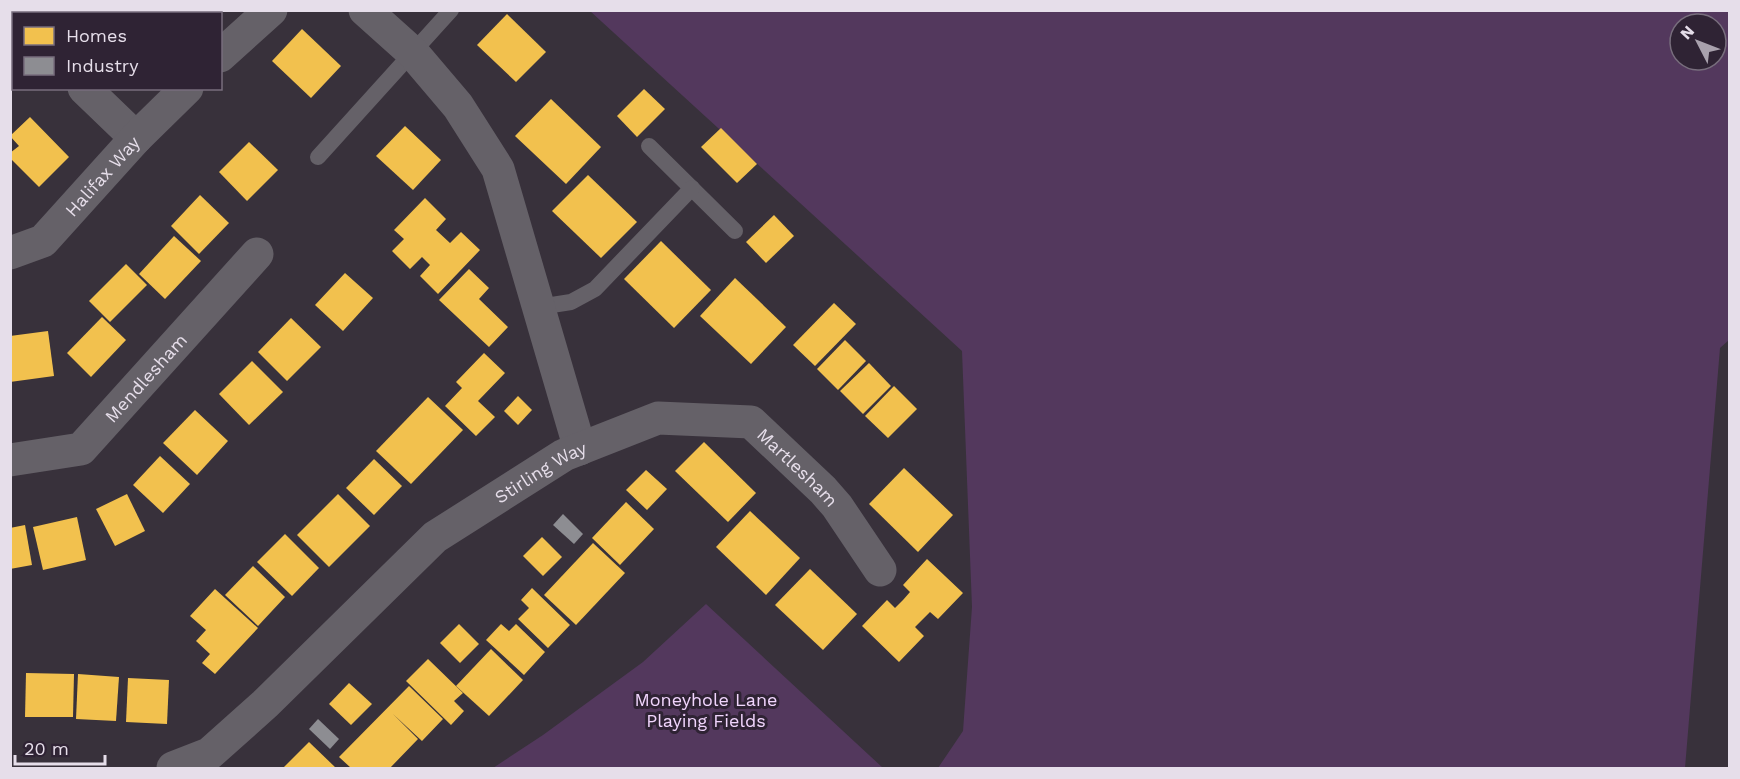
<svg xmlns="http://www.w3.org/2000/svg" width="1740" height="779" font-family="'Work Sans',sans-serif">
  <rect width="100%" height="100%" fill="#38313b"/>
  <g fill="#53385d" fill-rule="evenodd">
    <path d="M 590,11 L 1729,11 L 1729,340 L 1720,348 L 1685,768 L 938,768 L 963,731 L 972,607 L 962,351 ZM 1680,24 L 1716,24 L 1716,60 L 1680,60 Z"/>
    <polygon points="706,604 883,768 493,768 543,735 643,662"/>
  </g>
  <g fill="#f2c14e">
    <polygon points="507,14 546,52 516,82 477,45"/>
    <polygon points="302,29 341,66 311,98 272,61"/>
    <polygon points="644,89 665,109 637,137 617,116"/>
    <polygon points="551,99 601,147 566,184 515,136"/>
    <polygon points="30,117 69,157 39,187 10,158 10,153 19,146 10,136"/>
    <polygon points="405,126 441,160 413,190 376,156"/>
    <polygon points="721,128 757,164 737,183 701,147"/>
    <polygon points="249,142 278,170 247,201 219,172"/>
    <polygon points="588,175 637,222 601,258 552,211"/>
    <polygon points="200,195 229,223 199,254 171,226"/>
    <polygon points="425,198 446,219 436,230 450,243 461,232 480,250 438,294 420,276 430,265 422,257 410,269 392,251 404,239 394,230"/>
    <polygon points="774,215 794,236 766,263 746,242"/>
    <polygon points="174,236 201,261 165,299 139,274"/>
    <polygon points="661,241 711,290 674,328 624,279"/>
    <polygon points="126,264 147,285 110,322 89,301"/>
    <polygon points="469,269 489,288 479,299 508,327 489,347 439,300"/>
    <polygon points="345,273 373,298 343,331 315,305"/>
    <polygon points="735,278 786,327 751,364 700,316"/>
    <polygon points="834,303 856,324 815,366 793,345"/>
    <polygon points="102,317 126,340 91,377 67,353"/>
    <polygon points="291,318 321,347 287,381 258,352"/>
    <polygon points="48,331 54,376 10,382 10,336"/>
    <polygon points="845,340 866,361 838,390 817,369"/>
    <polygon points="484,353 505,373 478,401 495,417 476,436 445,406 462,388 456,382"/>
    <polygon points="252,361 283,392 249,425 219,394"/>
    <polygon points="869,363 891,386 863,414 840,391"/>
    <polygon points="894,386 917,409 888,438 865,416"/>
    <polygon points="518,396 532,410 518,425 504,411"/>
    <polygon points="428,397 463,430 411,484 376,451"/>
    <polygon points="195,410 228,441 197,475 163,443"/>
    <polygon points="704,442 756,493 728,522 675,471"/>
    <polygon points="160,456 190,484 163,513 133,485"/>
    <polygon points="374,459 402,486 374,515 346,488"/>
    <polygon points="904,468 953,515 918,552 869,504"/>
    <polygon points="646,470 667,489 647,510 626,490"/>
    <polygon points="127,494 145,531 115,546 96,509"/>
    <polygon points="338,494 370,526 329,567 297,535"/>
    <polygon points="626,502 654,529 620,565 592,538"/>
    <polygon points="750,511 800,558 766,595 716,547"/>
    <polygon points="77,517 86,560 43,570 33,527"/>
    <polygon points="25,525 32,565 10,569 10,528"/>
    <polygon points="285,534 319,568 292,596 257,562"/>
    <polygon points="542,537 562,557 543,576 523,556"/>
    <polygon points="593,543 625,573 576,625 544,595"/>
    <polygon points="927,559 963,593 938,619 930,612 915,627 924,636 899,662 862,626 887,600 895,608 903,600 910,592 903,585"/>
    <polygon points="253,566 285,597 258,626 225,595"/>
    <polygon points="810,569 857,614 823,650 775,605"/>
    <polygon points="532,588 570,625 548,648 518,619 529,608 521,600"/>
    <polygon points="215,589 258,628 215,674 202,663 210,654 196,641 206,630 190,616"/>
    <polygon points="459,624 479,644 460,663 440,643"/>
    <polygon points="501,624 509,631 516,624 545,652 524,675 486,640"/>
    <polygon points="491,649 523,680 489,716 456,686"/>
    <polygon points="428,659 463,693 454,701 464,711 451,725 406,681"/>
    <polygon points="26,673 74,674 73,717 25,717"/>
    <polygon points="78,674 119,677 116,721 76,719"/>
    <polygon points="128,678 169,680 167,724 126,722"/>
    <polygon points="349,683 372,704 351,725 329,704"/>
    <polygon points="409,686 443,719 422,741 393,714 418,739 390,768 351,768 339,757"/>
    <polygon points="309,742 336,768 283,768"/>
  </g>
  <g fill="#8d8d92">
    <polygon points="563,514 583,534 574,544 553,525"/>
    <polygon points="318,719 339,739 330,749 309,729"/>
  </g>
  <g fill="none" stroke-linecap="round" stroke-linejoin="round">
    <g stroke="#656168" stroke-width="16">
      <polyline points="649,146 735,231"/>
      <polyline points="318,157 451,10"/>
      <polyline points="539,307 571,302 595,289 692,188"/>
    </g>
    <g stroke="#656168" stroke-width="33">
      <polyline points="365,10 413,53 458,106 498,169 580,449"/>
      <polyline points="10,19 14,22"/>
      <polyline points="220,56 271,10"/>
      <polyline points="84,88 136,138"/>
      <path id="s1" d="M 10,253 L 43,241 L 136,138 L 187,88"/>
      <path id="s2" d="M 10,460 L 81,449 L 257,254"/>
      <path id="s3" d="M 173,768 L 209,754 L 265,704 L 435,537 L 564,455 L 658,418 L 751,422 L 823,490 L 837,506 L 880,570"/>
    </g>
  </g>
  <g text-anchor="middle" dominant-baseline="central" stroke-width="6" stroke-linejoin="round" paint-order="stroke">
    <g font-size="18" fill="#e6deea" stroke="#2f2334">
      <text stroke="none"><textPath href="#s1" startOffset="123">Halifax Way</textPath></text>
      <text stroke="none"><textPath href="#s2" startOffset="168">Mendlesham</textPath></text>
      <text stroke="none"><textPath href="#s3" startOffset="764">Martlesham</textPath></text>
      <text stroke="none"><textPath href="#s3" startOffset="476">Stirling Way</textPath></text>
    </g>
    <g font-size="18" fill="#f1d5fd" stroke="#2f2334">
      <text x="706" y="699">Moneyhole Lane<tspan x="706" dy="21">Playing Fields</tspan></text>
    </g>
  </g>
  <rect width="1740" height="779" fill="none" stroke="#e6deea" stroke-width="24"/>
  <rect x="12" y="12" width="210" height="78" fill="#2f2334" stroke="#786e7d" stroke-width="1.5"/>
  <rect x="24" y="27" width="30" height="18" fill="#f2c14e" stroke="#786e7d" stroke-width="1.5"/>
  <text x="66" y="42" font-size="18" fill="#e6deea">Homes</text>
  <rect x="24" y="57" width="30" height="18" fill="#8d8d92" stroke="#786e7d" stroke-width="1.5"/>
  <text x="66" y="72" font-size="18" fill="#e6deea">Industry</text>
  <g transform="translate(1698 42) rotate(312)"><circle r="28" fill="#2f2334" stroke="#786e7d" stroke-width="1.5"/>
  <path d="M0-4.5L10 22L0 15L-10 22Z" fill="#a9a1ad"/>
  <text y="-9" font-size="16" font-weight="bold" text-anchor="middle" fill="#e6deea">N</text>
  </g>
  <path d="M15 755v9h90v-9" fill="none" stroke="#e6deea" stroke-width="3"/>
  <text x="24" y="755" font-size="18" fill="#e6deea" stroke="#2f2334" stroke-width="4.5" paint-order="stroke">20 m</text>
</svg>
